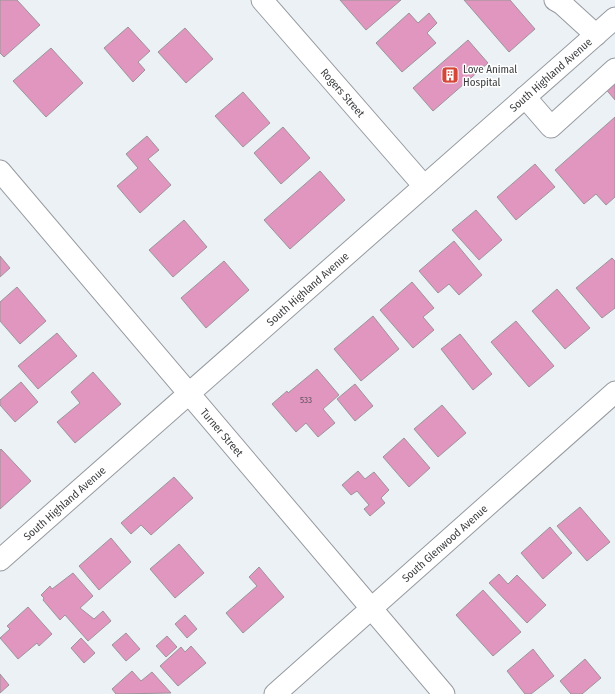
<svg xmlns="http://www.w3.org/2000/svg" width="615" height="694" font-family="'Fira Sans Condensed',sans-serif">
  <rect width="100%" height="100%" fill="#ecf1f6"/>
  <g fill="#e096bf" stroke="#9c9599">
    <polygon points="0,0 17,0 40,25 4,57 0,53"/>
    <polygon points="340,0 401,0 366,30"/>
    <polygon points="464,0 510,0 535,29 509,52"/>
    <polygon points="409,13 418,23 429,13 437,23 427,33 436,43 402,72 376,43"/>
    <polygon points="128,27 150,51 138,62 145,70 133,82 104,48"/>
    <polygon points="185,28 213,59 186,83 158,52"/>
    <polygon points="468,40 488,63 433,111 413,88"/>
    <polygon points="51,48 83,83 46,117 13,81"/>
    <polygon points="615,77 615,100 604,87"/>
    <polygon points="243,92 270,123 243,147 215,116"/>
    <polygon points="615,117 615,197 606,205 596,194 584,204 555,170"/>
    <polygon points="283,127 310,158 281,184 254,153"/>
    <polygon points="147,136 159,150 148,159 171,185 140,213 117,186 138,168 126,154"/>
    <polygon points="535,164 555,187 516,220 497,197"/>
    <polygon points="320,171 345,200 290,249 264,220"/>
    <polygon points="476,210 502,240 479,260 452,230"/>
    <polygon points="184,220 207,247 173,277 149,250"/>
    <polygon points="454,241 482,275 459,295 449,284 438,293 419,271"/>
    <polygon points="0,256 10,268 0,277"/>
    <polygon points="612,258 615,261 615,308 602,318 576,288"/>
    <polygon points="224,261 249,290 206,328 181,298"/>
    <polygon points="412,282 434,308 423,317 434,330 413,348 380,310"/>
    <polygon points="17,287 46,321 20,344 0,321 0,302"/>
    <polygon points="557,289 590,328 565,349 532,311"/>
    <polygon points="373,316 399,349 361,381 334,349"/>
    <polygon points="516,321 554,366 529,387 491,342"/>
    <polygon points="57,333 77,356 38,389 18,366"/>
    <polygon points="460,334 492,374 473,390 441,349"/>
    <polygon points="317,369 339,395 323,409 335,423 318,437 306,423 296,432 272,404 287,391 288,393"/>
    <polygon points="93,372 121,404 75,443 57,422 80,403 71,392"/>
    <polygon points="21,382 38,402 15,422 0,405 0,400"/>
    <polygon points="355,384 373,406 355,421 337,399"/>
    <polygon points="442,405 466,433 438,457 414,429"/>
    <polygon points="404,438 430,468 409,487 383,457"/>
    <polygon points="1,449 31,481 0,509 0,450"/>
    <polygon points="358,471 365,479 374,472 389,490 381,498 385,503 370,516 364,509 369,505 357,491 351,495 342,485"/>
    <polygon points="174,477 193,498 151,535 141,525 131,534 121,523"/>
    <polygon points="580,507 610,542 587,561 557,526"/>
    <polygon points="550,527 572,553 543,579 521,553"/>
    <polygon points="111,538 131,562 99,590 79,566"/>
    <polygon points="179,544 204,573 175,598 150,569"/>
    <polygon points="259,567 284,597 243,633 226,613 257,586 249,577"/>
    <polygon points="73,573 93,596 80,608 94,619 103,611 111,621 88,641 65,615 60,620 43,600 44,598 41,595 50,586 52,589"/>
    <polygon points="499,574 508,584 517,575 546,605 527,623 489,583"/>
    <polygon points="483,590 521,632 493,656 456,615"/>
    <polygon points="28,607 52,634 39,646 37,643 18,659 0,638 10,629 7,626"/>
    <polygon points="185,615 197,629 187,638 175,624"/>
    <polygon points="126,633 140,649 126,661 112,645"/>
    <polygon points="167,636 177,647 166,657 156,646"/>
    <polygon points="81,638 95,653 84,663 71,648"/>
    <polygon points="191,646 206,663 178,686 160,666 181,647 185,652"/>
    <polygon points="533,649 554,676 531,694 525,694 507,671"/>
    <polygon points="585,659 601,678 582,694 571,694 560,681"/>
    <polygon points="132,671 141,681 152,672 171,693 116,694 112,689"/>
    <polygon points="0,674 9,685 0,693"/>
  </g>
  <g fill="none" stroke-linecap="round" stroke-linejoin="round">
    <g stroke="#969a9f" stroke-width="23">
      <g id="minor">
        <path id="s1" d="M 262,0 L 424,186"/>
        <polyline points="555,0 562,4 596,35"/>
        <polyline points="525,97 551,127 615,69"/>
        <path id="s2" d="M 0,171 L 444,694"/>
        <path id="s3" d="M 0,560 L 615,18"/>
        <path id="s4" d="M 275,694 L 615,392"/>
      </g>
    </g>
    <use href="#minor" stroke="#fff" stroke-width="21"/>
  </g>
  <defs>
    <g id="building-square" transform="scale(0.9)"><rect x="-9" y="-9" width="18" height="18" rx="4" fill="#d44738" stroke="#fff"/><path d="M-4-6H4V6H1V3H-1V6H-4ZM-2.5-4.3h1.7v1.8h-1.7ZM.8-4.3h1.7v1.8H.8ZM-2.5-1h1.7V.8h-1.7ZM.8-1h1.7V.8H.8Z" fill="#fff"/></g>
  </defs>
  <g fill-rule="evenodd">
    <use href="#building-square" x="450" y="75"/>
  </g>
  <g text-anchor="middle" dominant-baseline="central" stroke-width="3" stroke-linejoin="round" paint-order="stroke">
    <g font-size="9" fill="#64535f">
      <text x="306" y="400">533</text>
    </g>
    <g font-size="11" fill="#3b3d3f" stroke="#fff" text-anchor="start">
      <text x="463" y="69">Love Animal<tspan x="463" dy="13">Hospital</tspan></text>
    </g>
    <g font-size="11" fill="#3b3d3f" stroke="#fff">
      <text stroke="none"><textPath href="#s3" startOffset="734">South Highland Avenue</textPath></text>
      <text stroke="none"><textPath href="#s1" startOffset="123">Rogers Street</textPath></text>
      <text stroke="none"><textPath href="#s3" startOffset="410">South Highland Avenue</textPath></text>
      <text stroke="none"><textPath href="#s2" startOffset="343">Turner Street</textPath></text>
      <text stroke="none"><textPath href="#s3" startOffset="86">South Highland Avenue</textPath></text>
      <text stroke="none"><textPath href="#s4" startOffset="227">South Glenwood Avenue</textPath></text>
    </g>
  </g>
</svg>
